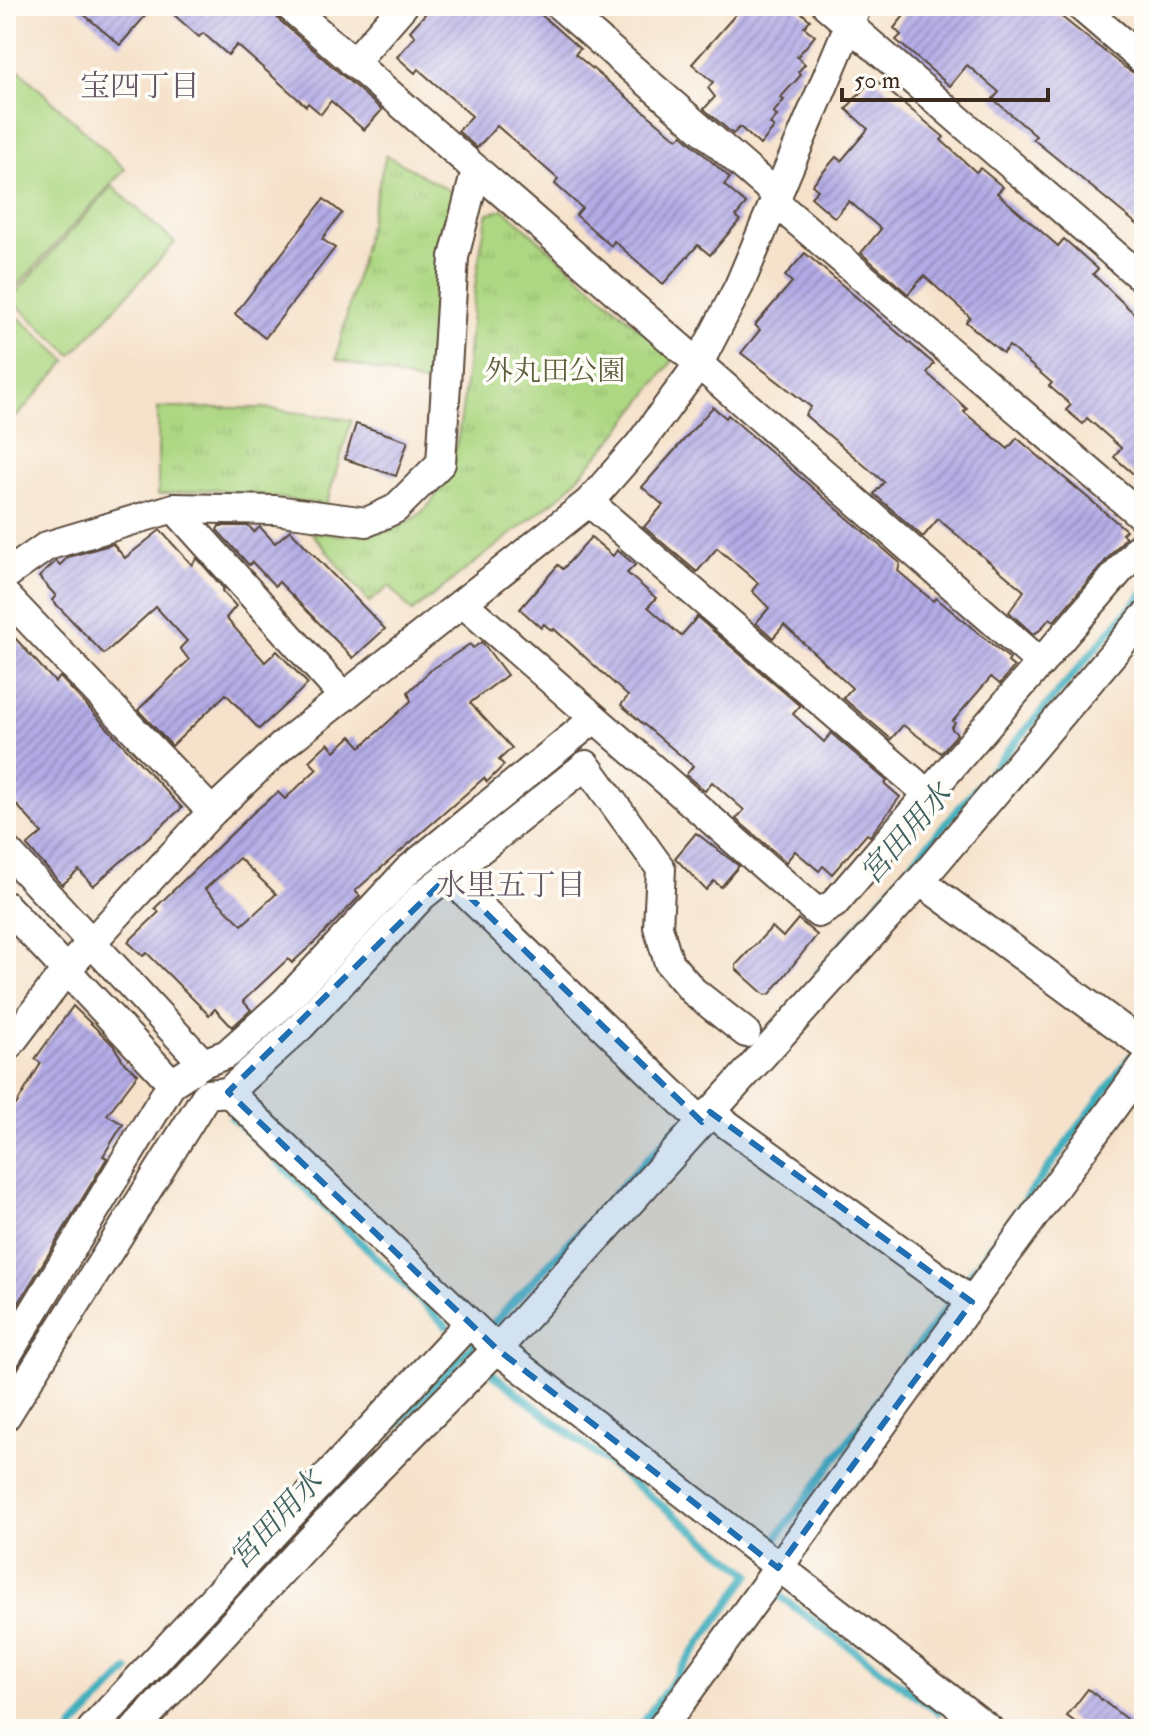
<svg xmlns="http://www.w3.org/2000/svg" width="1150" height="1735" font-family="'IM FELL Double Pica','Noto Serif JP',serif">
  <defs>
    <pattern id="grass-tufts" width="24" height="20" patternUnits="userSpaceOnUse" patternTransform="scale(2)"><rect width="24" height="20" fill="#add782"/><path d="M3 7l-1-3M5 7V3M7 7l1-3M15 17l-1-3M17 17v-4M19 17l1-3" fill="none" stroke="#96b970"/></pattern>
    <pattern id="building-hatch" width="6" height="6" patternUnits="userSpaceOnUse" patternTransform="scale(2)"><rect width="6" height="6" fill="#b3abe6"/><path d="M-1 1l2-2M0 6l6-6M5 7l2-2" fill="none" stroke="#938bba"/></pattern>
  </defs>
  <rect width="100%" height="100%" fill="#fdfcf7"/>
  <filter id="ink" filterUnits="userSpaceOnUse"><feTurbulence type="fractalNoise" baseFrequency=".0125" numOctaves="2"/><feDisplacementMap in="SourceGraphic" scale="16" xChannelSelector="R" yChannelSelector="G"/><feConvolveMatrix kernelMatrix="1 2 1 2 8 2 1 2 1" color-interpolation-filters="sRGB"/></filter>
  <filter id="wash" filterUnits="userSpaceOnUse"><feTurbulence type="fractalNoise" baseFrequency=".006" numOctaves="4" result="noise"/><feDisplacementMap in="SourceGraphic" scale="32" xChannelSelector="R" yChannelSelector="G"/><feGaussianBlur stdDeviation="1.8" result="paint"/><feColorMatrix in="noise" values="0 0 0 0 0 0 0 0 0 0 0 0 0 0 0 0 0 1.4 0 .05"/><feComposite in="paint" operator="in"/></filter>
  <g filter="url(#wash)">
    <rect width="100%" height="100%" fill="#f6e2cb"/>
    <g fill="url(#grass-tufts)" stroke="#748050" stroke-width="2">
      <polygon points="386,155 457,195 443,229 430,385 336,359"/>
      <path d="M 504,209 L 674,359 L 616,435 L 565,492 L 412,612 L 390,586 L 369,602 L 311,532 C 445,551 457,474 467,365 C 472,314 476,263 488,213 Z"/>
      <polygon points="158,408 263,408 352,420 326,505 216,489 158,495"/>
    </g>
    <g fill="#add782" stroke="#748050" stroke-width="2">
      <polygon points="6,58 125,169 6,298"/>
      <polygon points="112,186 175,243 72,355 10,299"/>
      <polygon points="6,306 67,361 6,428"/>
    </g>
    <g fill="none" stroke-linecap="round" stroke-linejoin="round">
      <g stroke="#40aebd" stroke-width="8">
        <polyline points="817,974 1144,592"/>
        <polyline points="700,1102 730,1070"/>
        <polyline points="232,1117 446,1326"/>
        <polyline points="966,1280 1130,1057"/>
        <polyline points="489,1328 681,1123"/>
        <polyline points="489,1371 750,1574 638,1729"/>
        <polyline points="773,1543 952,1300"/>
        <polyline points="777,1594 938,1712"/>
        <polyline points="229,1607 312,1513 474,1344"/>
        <polyline points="72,1729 128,1670"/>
        <polyline points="114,1729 163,1679"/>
      </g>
    </g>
    <g id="blocks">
      <g fill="url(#building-hatch)" fill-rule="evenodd">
        <polygon points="74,6 154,6 120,45"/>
        <polygon points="164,6 272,6 278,19 382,110 364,130 331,101 321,114 308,103 306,106 237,45 228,55 203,33 199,37"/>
        <polygon points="432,6 531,6 580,49 575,54 671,134 678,138 682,135 730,178 724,185 746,204 736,216 740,220 710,255 698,245 663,284 614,241 611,246 576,215 582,208 555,184 558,179 497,126 477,148 458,131 472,116 418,69 415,73 397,57 415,36 410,31"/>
        <polygon points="743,6 794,6 810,20 804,27 815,36 797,57 805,64 798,72 801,75 780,98 784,100 773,113 777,116 770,124 774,128 760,145 740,127 733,134 704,109 715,97 708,88 713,82 692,64"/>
        <polygon points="912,6 1048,6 1124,67 1144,79 1144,230 1033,139 1036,136 993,99 999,92 967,65 950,86 896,40 901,35 894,28"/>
        <polygon points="873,78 944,137 941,140 976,172 980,168 1003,187 997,193 1058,246 1064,239 1098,269 1093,274 1144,323 1144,483 1114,457 1121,448 1087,418 1083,424 1066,410 1071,405 1049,386 1052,383 1009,346 1003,353 966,322 970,317 924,276 908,294 861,253 881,229 849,201 835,218 811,197 818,190 812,185 836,157 841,161 868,129 846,109"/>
        <polygon points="324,199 342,213 322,239 335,248 265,338 235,314"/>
        <polygon points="805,253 934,364 927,373 967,409 964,412 1008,449 1017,438 1126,530 1122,534 1126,537 1054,621 1050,618 1039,631 1033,634 1009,612 1024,591 938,519 923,537 874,494 884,482 805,415 811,407 741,353 760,330 755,325 792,282 785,276"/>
        <polygon points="713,407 726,418 728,415 900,563 898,571 933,601 936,598 1010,659 1008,662 1014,667 1000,684 991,677 953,721 955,723 951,728 957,734 941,753 903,725 891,739 843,698 852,688 784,625 773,638 756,623 769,608 752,591 758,583 717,548 697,572 644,527 663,505 642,487"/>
        <polygon points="356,424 408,441 396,476 345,459"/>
        <polygon points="219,526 249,526 254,532 260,527 275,543 290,530 385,629 353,658 279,582 275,586 252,562 249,565 217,530"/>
        <polygon points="160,530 192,565 197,558 224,589 222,591 236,606 226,618 265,662 277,651 308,684 259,729 226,694 172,746 138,710 189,660 180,648 187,641 156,607 104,654 52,600 56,596 39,577 56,561 60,565 68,557 113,544 125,558"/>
        <polygon points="591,537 613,556 617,550 635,565 627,573 656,598 648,607 681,636 697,617 800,706 793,714 824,742 831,733 887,781 885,784 900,797 870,836 867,834 832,874 823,866 819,871 795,851 786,862 736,819 744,810 712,782 705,791 686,775 693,766 621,705 628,696 554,629 552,631 544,624 541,628 520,609 558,565 563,569"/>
        <polygon points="6,628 55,682 60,677 182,808 93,886 79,870 62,885 27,846 42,833 6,793"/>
        <path d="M 482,642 L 507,675 L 470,703 L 512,748 L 499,760 L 504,765 L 487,782 L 484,778 L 355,891 L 360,896 L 322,935 L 292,963 L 288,959 L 243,1001 L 251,1010 L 232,1027 L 215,1009 L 209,1015 L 147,953 L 143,956 L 128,942 L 159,912 L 155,908 L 255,811 L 278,792 L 285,799 L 317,769 L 309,761 L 328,743 L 335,751 L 351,736 L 361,747 L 411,701 L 408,692 L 431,670 L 470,644 L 473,648 ZM 239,858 L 276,894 L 242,925 L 205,889 Z"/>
        <polygon points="696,833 739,866 721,887 714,881 706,890 675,858"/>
        <polygon points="798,919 817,935 770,994 765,995 736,969 736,965 772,927 783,937"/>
        <polygon points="73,1006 113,1045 125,1064 138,1074 107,1115 123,1124 103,1156 107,1158 6,1324 6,1099 16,1105 41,1063 35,1059"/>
        <polygon points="1088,1689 1139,1729 1084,1729 1067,1716"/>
      </g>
    </g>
  </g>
  <g filter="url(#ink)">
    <use href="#blocks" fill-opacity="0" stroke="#574638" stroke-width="2"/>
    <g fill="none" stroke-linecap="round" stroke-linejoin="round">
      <g stroke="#574638" stroke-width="32">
        <g id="minor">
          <polyline points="289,6 1041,663"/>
          <polyline points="560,6 778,196"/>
          <polyline points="827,6 1144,280"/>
          <polyline points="1080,6 1144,61"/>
          <polyline points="353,63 403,6"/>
          <polyline points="775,202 1144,518"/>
          <polyline points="589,502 928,794"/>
          <polyline points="174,508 344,697"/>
          <polyline points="6,575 47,546 174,508 275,510 367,522 395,509 441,463 454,257 476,170"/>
          <polyline points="6,596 212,812"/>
          <polyline points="464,604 818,913 834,904 1144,542"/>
          <polyline points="6,850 203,1063"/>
          <polyline points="448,876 702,1122"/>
          <polyline points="920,881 1144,1045"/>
          <polyline points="6,906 172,1083"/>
          <polyline points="6,1049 66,970 212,812 283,745 589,502 639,445 698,365 739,286 857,6"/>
          <polyline points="228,1092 497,1349 989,1729"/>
          <polyline points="710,1112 972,1302"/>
          <polyline points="6,1357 172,1083 203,1063 227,1054 285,1002 408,870 594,719"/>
          <polyline points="6,1416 207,1094 228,1092 301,1026 422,896 586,765 661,869 658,927 669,963 693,991 746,1033"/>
          <polyline points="92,1729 469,1323"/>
          <polyline points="135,1729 350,1497 497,1349 920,881 1144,617"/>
          <polyline points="661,1729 1144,1065"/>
        </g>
      </g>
      <use href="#minor" stroke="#fff" stroke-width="28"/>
    </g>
  </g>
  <path fill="#1f6fb2" fill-opacity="0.2" stroke="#1f6fb2" stroke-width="6" stroke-dasharray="16 10" stroke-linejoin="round" d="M 448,876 L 702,1122 L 710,1112 L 972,1302 L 778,1568 L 497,1349 L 228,1092 Z"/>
  <g text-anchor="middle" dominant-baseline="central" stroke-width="7" stroke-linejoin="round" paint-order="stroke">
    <g font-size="28" fill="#5d5e3c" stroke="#fdfcf7">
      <text x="555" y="371">外丸田公園</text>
    </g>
    <g font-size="30" fill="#655764" stroke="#fdfcf7">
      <text x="140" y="86">宝四丁目</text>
      <text x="511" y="885">水里五丁目</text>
    </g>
    <g font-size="30" font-style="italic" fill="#3d5f5e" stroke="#fdfcf7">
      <text transform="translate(906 834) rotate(-49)">宮田用水</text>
      <text transform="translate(276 1520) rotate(-47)">宮田用水</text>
    </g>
  </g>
  <rect width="1150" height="1735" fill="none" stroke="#fdfcf7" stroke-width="32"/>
  <path d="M842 88v12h206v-12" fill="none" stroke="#3b2a1e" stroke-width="4"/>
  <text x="854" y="88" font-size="24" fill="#3b2a1e" stroke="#fdfcf7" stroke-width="6" paint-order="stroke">50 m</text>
</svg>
